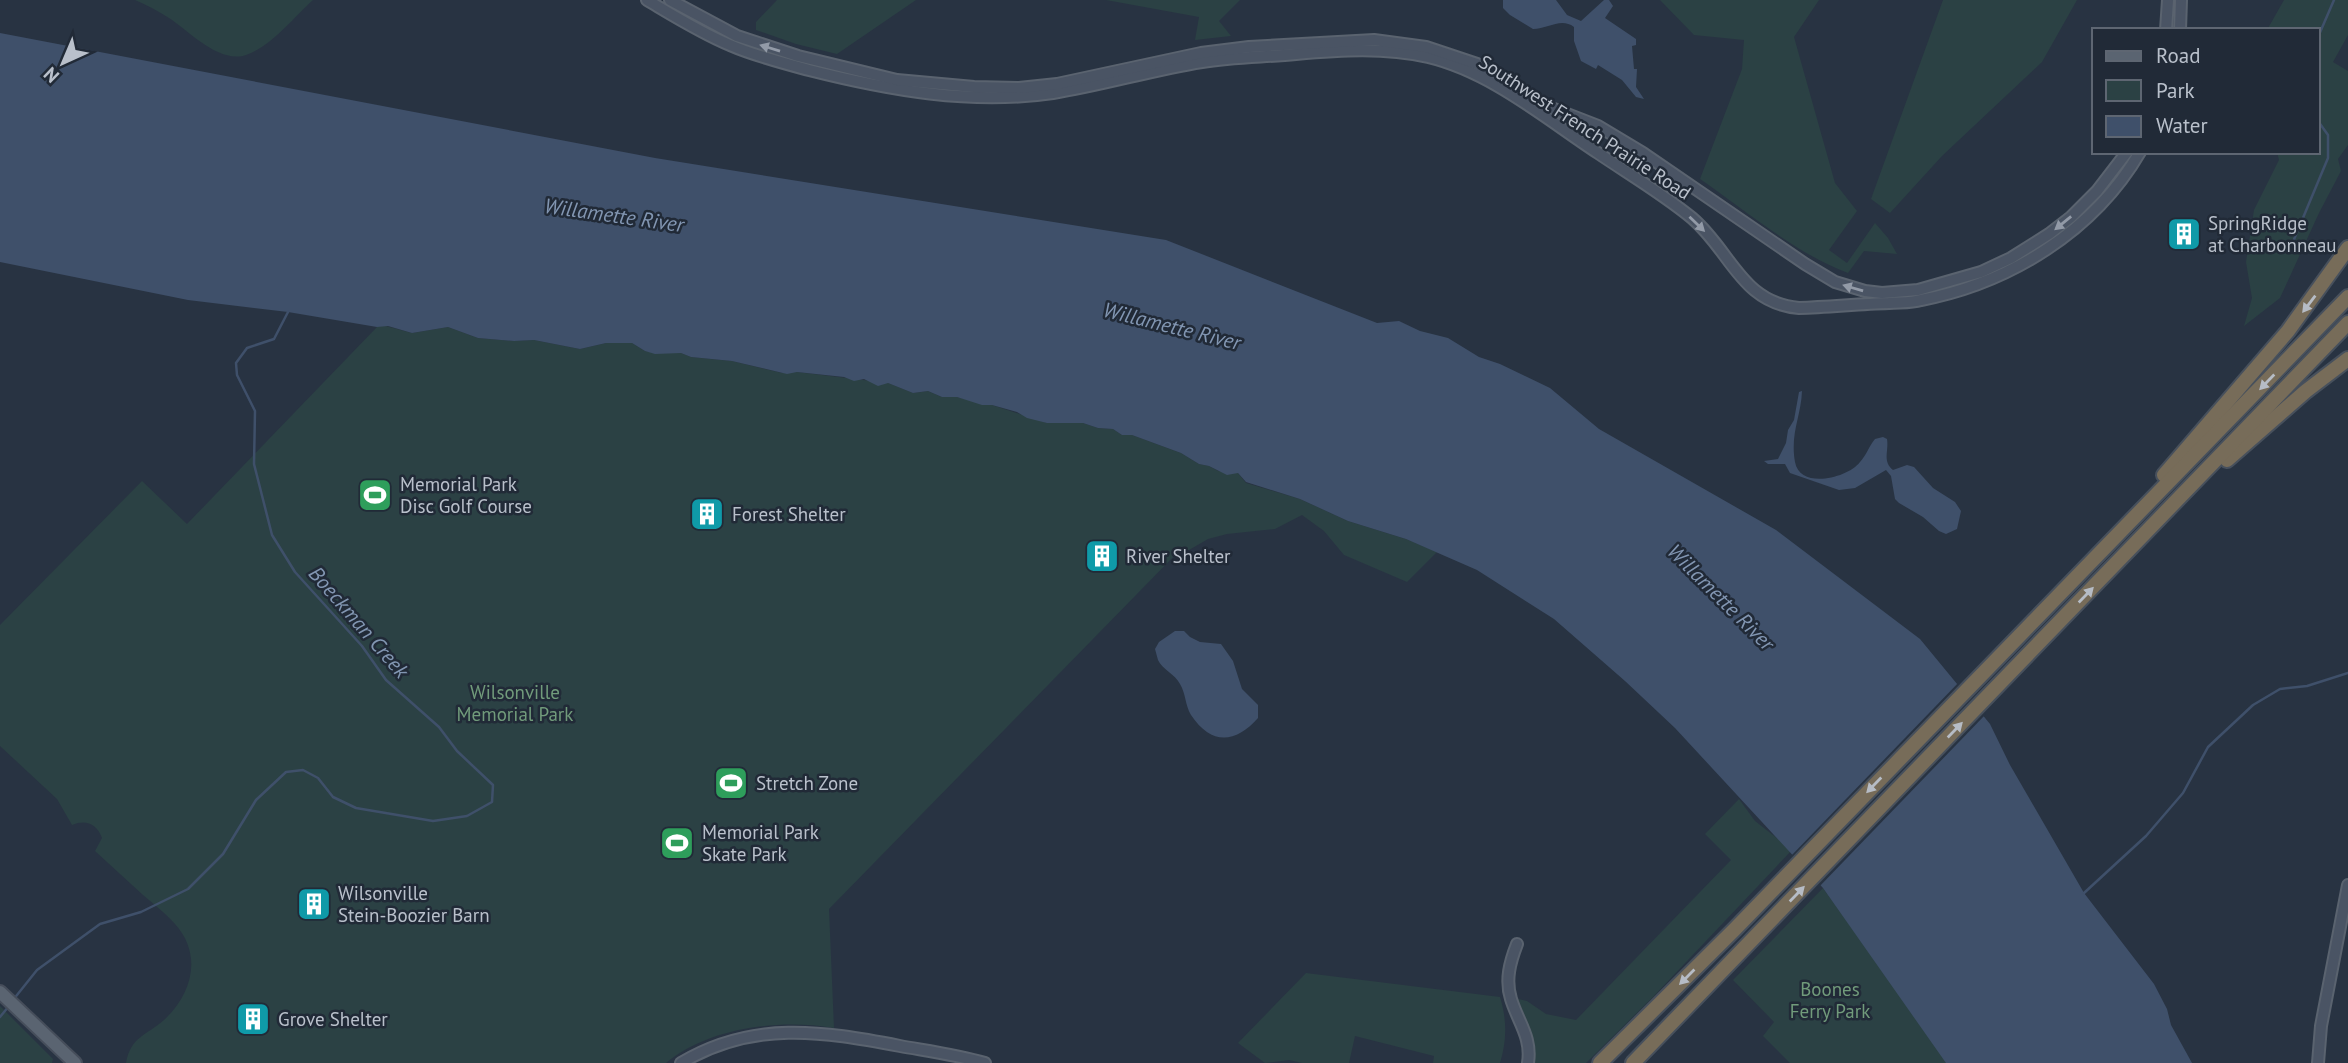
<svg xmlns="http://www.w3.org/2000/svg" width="2348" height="1063" font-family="'PT Sans',sans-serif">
  <rect width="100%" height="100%" fill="#283342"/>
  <g fill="#2b4144">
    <path d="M 135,0 L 313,0 C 293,18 272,46 246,55 C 219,64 189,31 169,18 C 158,11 147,5 135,0 Z"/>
    <polygon points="777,0 916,0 837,54 796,44 756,30 756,22"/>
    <polygon points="1106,0 1240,0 1219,21 1231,36 1195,40 1199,17"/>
    <path d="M 1660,0 L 1819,0 L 1794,37 L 1835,183 L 1857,211 L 1829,250 L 1847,263 L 1875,223 L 1888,238 L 1897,254 L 1864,251 L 1848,273 C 1798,255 1745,210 1700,179 L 1742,69 L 1744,40 L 1694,35 Z"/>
    <polygon points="1943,0 2077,0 2042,62 1942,156 1890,213 1871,199"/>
    <polygon points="2284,0 2348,0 2348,35 2333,62 2348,71 2348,145 2338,159 2341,171 2319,213 2280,298 2244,326 2252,298 2246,262 2254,210 2279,160 2277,152 2318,152 2318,30 2267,30"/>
    <path d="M 382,325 L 412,333 L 448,327 L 478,338 L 514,341 L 534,340 L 580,349 L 606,343 L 632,343 L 645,351 L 655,353 L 681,353 L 691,357 L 732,361 L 782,373 L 797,372 L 888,383 L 913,393 L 928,391 L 942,397 L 957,397 L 992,405 L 1047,423 L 1083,423 L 1098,428 L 1113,429 L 1122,435 L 1132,435 L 1181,453 L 1199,464 L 1209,466 L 1218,471 L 1238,473 L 1246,483 L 1300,499 L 1348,521 L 1406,539 L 1437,552 L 1407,582 L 1344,555 L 1324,531 L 1302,515 L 1275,529 L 1227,534 L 1208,539 L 1189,550 L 1180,550 L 829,909 L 834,1028 C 779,1019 710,1027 666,1063 L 126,1063 C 131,1036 146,1036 164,1020 C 192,994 203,955 175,924 C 166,914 154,904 143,895 C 127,880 111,866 95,851 L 102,838 C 97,824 86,819 72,825 L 57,799 L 0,746 L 0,625 L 142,481 L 187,524 L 377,327 Z"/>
    <polygon points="1739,799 1755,821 1792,850 1653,997 1586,1063 1534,1063 1532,1035 1518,999 1527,1001 1546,1014 1576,1020 1731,860 1705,834"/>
    <polygon points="1823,888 1949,1063 1790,1063 1763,1036 1774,1022 1733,980"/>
    <path d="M 1306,973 L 1500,997 C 1507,1020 1507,1040 1500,1063 L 1433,1063 L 1434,1056 L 1355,1036 L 1349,1063 L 1302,1063 L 1289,1060 L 1265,1063 L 1238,1043 Z"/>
    <polygon points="0,1006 53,1059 52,1063 0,1063"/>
  </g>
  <g fill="#3f506a">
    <path d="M 1503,0 L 1556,0 L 1567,15 L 1581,21 L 1604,0 L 1609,0 L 1613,6 L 1605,18 L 1636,39 L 1636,45 L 1632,46 L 1634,69 L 1637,69 L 1636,87 L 1644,99 L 1636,97 L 1622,80 L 1598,65 L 1596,69 L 1581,61 L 1574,41 L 1574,27 C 1561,17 1548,29 1533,29 L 1510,15 L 1503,8 Z"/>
    <polygon points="0,33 655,158 1166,240 1377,323 1399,321 1420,331 1448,338 1479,357 1500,364 1550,388 1599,429 1776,530 1920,639 1990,724 2010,765 2084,893 2154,984 2167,1009 2171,1025 2192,1063 1946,1063 1823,888 1675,728 1625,681 1554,619 1477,570 1406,539 1348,521 1300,499 1246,482 1238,473 1227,475 1209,466 1199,464 1181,453 1132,435 1122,435 1113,429 1098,428 1083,423 1047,423 1027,418 1017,412 992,405 982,405 957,397 942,397 928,391 913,393 888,383 878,386 864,379 854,381 844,377 797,372 787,374 732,361 691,357 681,353 655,354 645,351 632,343 606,343 580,349 534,340 514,341 478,338 448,327 412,333 388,326 377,327 288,312 188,300 0,262"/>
    <path d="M 1802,391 C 1801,417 1790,433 1795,462 C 1800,490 1848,478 1860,462 C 1866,456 1869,446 1875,439 L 1883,437 L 1887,439 C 1889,451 1882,461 1893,470 L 1907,465 L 1914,467 L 1933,488 L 1955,502 L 1961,511 L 1957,529 L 1946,534 L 1939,531 L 1923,517 L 1899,503 L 1895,499 L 1891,476 L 1886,470 L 1855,488 L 1839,490 L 1790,473 L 1785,464 L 1768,464 L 1764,461 L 1778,459 L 1786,443 L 1788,430 L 1794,420 L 1799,392 Z"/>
    <path d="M 1175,631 L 1184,631 L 1190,637 L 1200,642 L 1221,644 L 1233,661 L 1242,689 L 1258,705 L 1258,718 C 1235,744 1211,745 1191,715 C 1185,705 1186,694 1180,684 C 1175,674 1162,669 1158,660 C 1157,656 1156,653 1155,649 L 1159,642 Z"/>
  </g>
  <polygon fill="#283342" points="1960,681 1986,714 1818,888 1790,857"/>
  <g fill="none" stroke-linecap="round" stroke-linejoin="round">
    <g stroke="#3f506a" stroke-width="2.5">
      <polyline points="2318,37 2334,0"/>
      <polyline points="2290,249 2328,158 2328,135 2318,121"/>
      <polyline points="2084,893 2146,836 2183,793 2208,747 2253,705 2280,689 2307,686 2348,673"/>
      <polyline points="13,1000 37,970 100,924 141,912 188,889 223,854 256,800 286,772 303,770 318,778 333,797 356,808 433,821 467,816 492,802 493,785 457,751 439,727 386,680 362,646 295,572 272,535 254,464 255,411 237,375 236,363 247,348 274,339 288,312"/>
      <polyline points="0,1017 9,1006"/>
    </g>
    <g stroke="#5a636f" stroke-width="14">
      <g id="secondary">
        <path d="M 647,0 C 674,16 701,33 730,45 C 755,56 783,63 809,70 C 888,90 971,105 1053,93 C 1103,85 1152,70 1202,62 C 1233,57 1264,57 1296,54 C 1340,50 1385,47 1428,57 C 1491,72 1545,118 1598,153 C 1629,174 1663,194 1692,218 C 1731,251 1741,303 1799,308 C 1829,307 1859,304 1889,303 C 1900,302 1911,303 1921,300 C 2010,283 2094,231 2140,152"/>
        <polyline points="670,0 737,36 798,56 897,80 974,87 1019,88 1057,84 1201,53 1249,47 1374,40 1426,47 1477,64 1549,107 1598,126 1643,153 1805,264 1835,282 1865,291 1882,293 1918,290 1981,272 2011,258 2049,234 2071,217 2097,191 2127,152"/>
        <polyline points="2166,30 2168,0"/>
        <polyline points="2180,30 2181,0"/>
        <path d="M 1517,944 C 1510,962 1505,980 1511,999 C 1518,1022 1532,1037 1528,1063"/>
        <path d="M 681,1063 C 753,1020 822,1031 900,1046 C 928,1051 958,1055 985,1063"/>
        <polyline points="2318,1063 2321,1026 2348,885"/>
      </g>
    </g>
    <g stroke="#464e5b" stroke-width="16">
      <polyline id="primary" points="0,992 75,1063"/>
    </g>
    <g stroke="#47505c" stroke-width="18">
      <g id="highway">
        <polyline points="2227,460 2306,391 2348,359"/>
        <polyline points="2164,475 2288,331 2348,248"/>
        <polyline points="1600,1063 1735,929 2348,297"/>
        <polyline points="1633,1063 2348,323"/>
      </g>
    </g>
    <use href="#secondary" stroke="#4a5464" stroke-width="10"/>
    <use href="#primary" stroke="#5a6471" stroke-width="12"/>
    <use href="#highway" stroke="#776c59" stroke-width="14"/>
  </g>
  <defs><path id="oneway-solid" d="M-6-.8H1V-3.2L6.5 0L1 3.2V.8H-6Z" transform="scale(1.75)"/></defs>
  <g fill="#929aa7">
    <use href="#oneway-solid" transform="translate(770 48) rotate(-163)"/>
    <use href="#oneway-solid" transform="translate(2063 223) rotate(141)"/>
    <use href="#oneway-solid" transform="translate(1697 224) rotate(44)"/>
    <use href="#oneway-solid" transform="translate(1853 288) rotate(-164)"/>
  </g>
  <g fill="#b6bcc5">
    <use href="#oneway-solid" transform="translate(2309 304) rotate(127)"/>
    <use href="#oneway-solid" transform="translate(2267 382) rotate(134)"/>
    <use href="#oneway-solid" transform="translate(2086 595) rotate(-46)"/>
    <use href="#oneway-solid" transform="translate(1955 730) rotate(-46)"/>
    <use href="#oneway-solid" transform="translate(1874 785) rotate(134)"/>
    <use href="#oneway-solid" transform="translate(1797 894) rotate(-46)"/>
    <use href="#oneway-solid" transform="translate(1687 977) rotate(135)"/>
  </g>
  <defs>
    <g id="building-square" transform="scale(1.75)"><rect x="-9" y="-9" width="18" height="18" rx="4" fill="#0f9aa8" stroke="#212a37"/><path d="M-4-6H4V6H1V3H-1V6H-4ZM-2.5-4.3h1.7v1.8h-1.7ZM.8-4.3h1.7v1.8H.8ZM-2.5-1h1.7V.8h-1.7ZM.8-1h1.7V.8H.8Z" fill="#fff"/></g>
    <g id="stadium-square" transform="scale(1.75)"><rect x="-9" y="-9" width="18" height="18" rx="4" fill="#2e9e5b" stroke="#212a37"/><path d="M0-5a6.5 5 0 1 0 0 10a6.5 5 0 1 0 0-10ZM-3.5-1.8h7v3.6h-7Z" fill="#fff"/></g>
  </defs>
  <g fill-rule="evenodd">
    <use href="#building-square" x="2184" y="234"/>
    <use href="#stadium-square" x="375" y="495"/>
    <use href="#building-square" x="707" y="514"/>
    <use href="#building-square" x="1102" y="556"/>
    <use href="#stadium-square" x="731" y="783"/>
    <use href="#stadium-square" x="677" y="843"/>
    <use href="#building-square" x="314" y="904"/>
    <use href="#building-square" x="253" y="1019"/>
  </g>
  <g text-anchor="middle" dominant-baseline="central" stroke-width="5" stroke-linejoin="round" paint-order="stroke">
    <g font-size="19" fill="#b9c0cb" stroke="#212a37">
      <text transform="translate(1585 127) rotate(33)">Southwest French Prairie Road</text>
    </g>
    <g font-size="19" fill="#b9c0cb" stroke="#212a37" text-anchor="start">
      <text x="2208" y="223">SpringRidge<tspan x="2208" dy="22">at Charbonneau</tspan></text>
      <text x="400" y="484">Memorial Park<tspan x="400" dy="22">Disc Golf Course</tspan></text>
      <text x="732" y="514">Forest Shelter</text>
      <text x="1126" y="556">River Shelter</text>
      <text x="756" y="783">Stretch Zone</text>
      <text x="702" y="832">Memorial Park<tspan x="702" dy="22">Skate Park</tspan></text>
      <text x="338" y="893">Wilsonville<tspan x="338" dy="22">Stein-Boozier Barn</tspan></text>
      <text x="278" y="1019">Grove Shelter</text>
    </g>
    <g font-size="19" fill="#719b7b" stroke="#212a37">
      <text x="515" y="692">Wilsonville<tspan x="515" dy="22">Memorial Park</tspan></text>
      <text x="1830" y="989">Boones<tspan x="1830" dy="22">Ferry Park</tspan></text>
    </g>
    <g font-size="21" font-style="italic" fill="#8296b2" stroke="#212a37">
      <text transform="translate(614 215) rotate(8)">Willamette River</text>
      <text transform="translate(1172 326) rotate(14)">Willamette River</text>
      <text transform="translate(1721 597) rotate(45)">Willamette River</text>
      <text transform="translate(359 622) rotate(49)">Boeckman Creek</text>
    </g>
  </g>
  <rect x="2092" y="28" width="228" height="126" fill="#212a37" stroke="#5e6672" stroke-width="2"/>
  <rect x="2106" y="51" width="35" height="10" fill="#5a6471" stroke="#5e6672" stroke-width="2"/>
  <text x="2156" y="63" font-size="21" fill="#b9c0cb">Road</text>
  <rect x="2106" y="80" width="35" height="21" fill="#2b4144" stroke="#5e6672" stroke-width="2"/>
  <text x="2156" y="98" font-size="21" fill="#b9c0cb">Park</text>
  <rect x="2106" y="116" width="35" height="21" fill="#3f506a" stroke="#5e6672" stroke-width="2"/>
  <text x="2156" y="133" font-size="21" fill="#b9c0cb">Water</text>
  <g transform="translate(63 63) rotate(224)" stroke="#212a37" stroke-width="5" paint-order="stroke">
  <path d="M0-5L12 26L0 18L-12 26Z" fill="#b9c0cb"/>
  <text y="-10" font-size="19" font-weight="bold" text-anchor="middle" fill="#b9c0cb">N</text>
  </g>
</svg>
